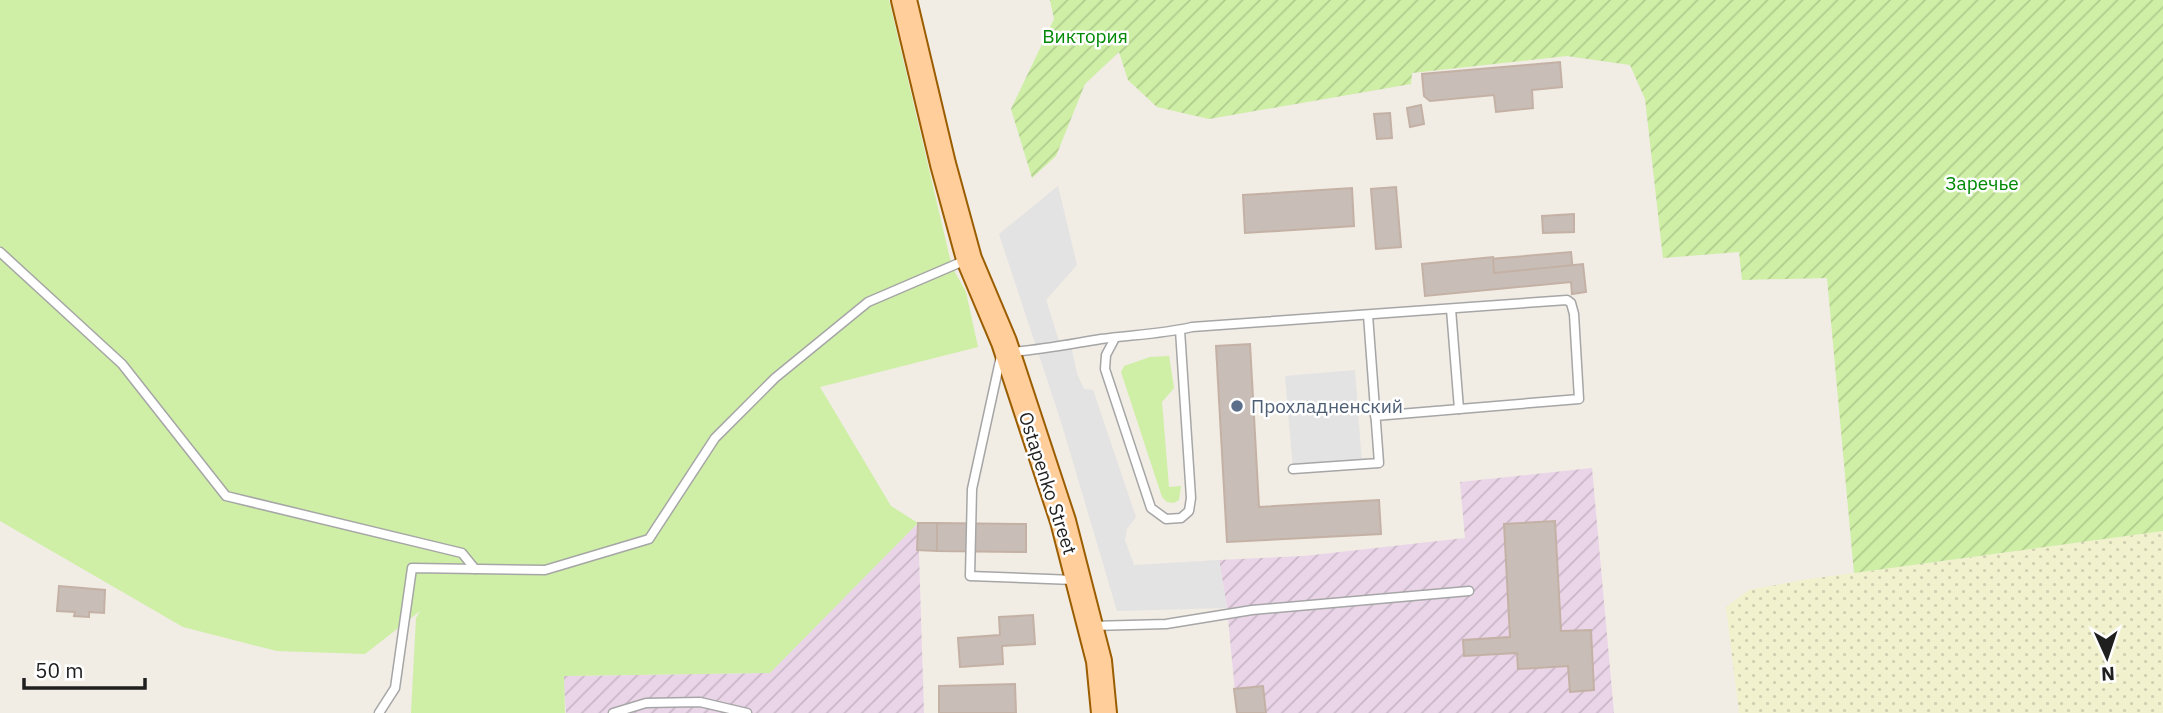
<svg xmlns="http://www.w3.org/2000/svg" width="2163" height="713" font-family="'IBM Plex Sans',sans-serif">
  <defs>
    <pattern id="industrial-furrows" width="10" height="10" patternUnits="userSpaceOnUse" patternTransform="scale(1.75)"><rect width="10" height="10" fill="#ead5e8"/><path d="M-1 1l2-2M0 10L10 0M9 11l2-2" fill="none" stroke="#c8b6c7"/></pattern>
    <pattern id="farmland-dots" width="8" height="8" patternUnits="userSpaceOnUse" patternTransform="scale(1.75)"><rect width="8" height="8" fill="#f1f1ce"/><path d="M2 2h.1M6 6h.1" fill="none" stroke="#ceceb0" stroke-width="1.8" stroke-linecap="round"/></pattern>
    <pattern id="garden-furrows" width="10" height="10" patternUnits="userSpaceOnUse" patternTransform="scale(1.75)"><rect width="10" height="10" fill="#ceefa5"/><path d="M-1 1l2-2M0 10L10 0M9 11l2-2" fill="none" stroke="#b0cc8e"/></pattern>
  </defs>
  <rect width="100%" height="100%" fill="#f1ece4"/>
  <g fill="url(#industrial-furrows)">
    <polygon points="1592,468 1614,713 1237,713 1227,608 1219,560 1304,556 1465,538 1460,482"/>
    <polygon points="918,523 924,713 566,713 563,676 769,673"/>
  </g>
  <polygon fill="url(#farmland-dots)" points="2163,531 2163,713 1739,713 1726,607 1749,590 1802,580"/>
  <g fill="#ceefa5">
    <polygon points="0,0 889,0 952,267 966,292 978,347 820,387 891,506 918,523 770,673 564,676 565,713 411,713 416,618 420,611 365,654 277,651 183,627 0,521"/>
    <polygon points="1169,356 1174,388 1162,402 1169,487 1181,486 1179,500 1174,503 1167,502 1162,497 1121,372 1124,366 1150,357"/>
  </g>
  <polygon fill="url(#garden-furrows)" points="1050,0 2163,0 2163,531 1854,573 1827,278 1742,280 1739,252 1663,258 1645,99 1630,65 1567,56 1412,73 1411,84 1209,119 1157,107 1128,80 1119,52 1085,84 1056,156 1032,178 1011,109 1054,19"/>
  <g fill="#e3e3e3">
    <polygon points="1058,186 1077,265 1046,300 1059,341 1070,341 1077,374 1084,389 1093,390 1136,517 1127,529 1125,540 1134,565 1219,560 1227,608 1117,611 1062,425 999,234"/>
    <polygon points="1355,370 1362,464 1293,469 1285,376"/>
  </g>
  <g fill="#c9bdb7" stroke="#c4b1a5" stroke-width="2">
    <polygon points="1560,62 1562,87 1532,90 1533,108 1496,112 1494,95 1430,101 1424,96 1422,74"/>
    <polygon points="1421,105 1424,124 1410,127 1407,108"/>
    <polygon points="1390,113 1392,138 1377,139 1374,114"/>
    <polygon points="1396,187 1401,247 1376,249 1371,189"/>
    <polygon points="1352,188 1354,226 1245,233 1243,195"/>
    <polygon points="1574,214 1574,232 1543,233 1542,216"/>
    <polygon points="1571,252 1573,272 1492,279 1490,259"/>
    <polygon points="1493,257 1494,273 1583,264 1586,292 1572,294 1571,282 1425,296 1422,264"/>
    <polygon points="1250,344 1259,507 1379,500 1381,534 1227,542 1216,346"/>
    <polygon points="1555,521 1561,631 1591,630 1594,690 1570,692 1568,666 1518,669 1517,653 1464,656 1463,640 1510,637 1504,524"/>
    <polygon points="918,523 937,523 937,551 917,550"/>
    <polygon points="937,523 1026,524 1026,552 937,551"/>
    <polygon points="59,586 105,590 104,613 89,612 89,617 74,616 75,612 57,611"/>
    <polygon points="1033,615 1035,644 1002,646 1003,664 960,667 958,638 1000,635 999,617"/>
    <polygon points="1015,684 1016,713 939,713 939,686"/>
    <polygon points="1263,686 1266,713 1237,713 1234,689"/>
  </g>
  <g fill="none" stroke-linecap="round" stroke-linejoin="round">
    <g stroke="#a6a6a6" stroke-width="11">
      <g id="service">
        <polyline points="0,252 122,364 226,496 462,553 475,569"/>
        <polyline points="1451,309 1459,409"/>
        <polyline points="1115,338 1106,355 1105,369 1151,508 1166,519 1181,518 1189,511 1191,498 1180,330"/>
        <path d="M 1010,352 C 1041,350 1070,344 1101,339 C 1131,335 1162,334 1192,327 L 1567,300 L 1571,303 L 1574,314 L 1579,399 L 1375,416"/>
        <polyline points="1001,356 972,489 970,576 1074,580"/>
        <polyline points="1293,469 1379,463 1368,315"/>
        <polyline points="1092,626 1166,624 1252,610 1469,591"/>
        <polyline points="379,713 395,688 412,568 545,570 649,539 715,438 775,378 868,302 966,260"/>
        <polyline points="613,713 646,703 700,702 747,713"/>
      </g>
    </g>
    <g stroke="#9a5d00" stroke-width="28">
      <polyline id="primary" points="904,0 943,164 969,259 1004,342 1063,521 1099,661 1104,713"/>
    </g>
    <use href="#service" stroke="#fff" stroke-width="8"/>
    <use href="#primary" stroke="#ffce9b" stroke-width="24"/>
  </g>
  <circle fill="#5c6f8a" stroke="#fff" stroke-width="2.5" cx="1237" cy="406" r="7"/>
  <g text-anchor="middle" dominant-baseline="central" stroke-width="5" stroke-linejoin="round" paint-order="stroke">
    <g font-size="19" fill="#018904" stroke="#fff">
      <text x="1085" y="36">Виктория</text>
      <text x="1982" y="183">Заречье</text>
    </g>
    <g font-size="19" fill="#4e5e75" stroke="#fff" text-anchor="start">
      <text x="1251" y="406">Прохладненский</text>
    </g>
    <g font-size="19" fill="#1f1f1f" stroke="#fff">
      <text transform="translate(1048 483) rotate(72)">Ostapenko Street</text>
    </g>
  </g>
  <g transform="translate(2107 657) rotate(177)" stroke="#ffffff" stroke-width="5" paint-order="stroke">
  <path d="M0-5L12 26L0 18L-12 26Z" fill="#1f1f1f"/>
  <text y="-10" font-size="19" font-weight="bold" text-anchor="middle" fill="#1f1f1f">N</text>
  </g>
  <path d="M24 678v10h121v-10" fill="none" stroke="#1f1f1f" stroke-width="3.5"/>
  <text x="35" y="678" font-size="21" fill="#1f1f1f" stroke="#ffffff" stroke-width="5" paint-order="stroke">50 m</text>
</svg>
